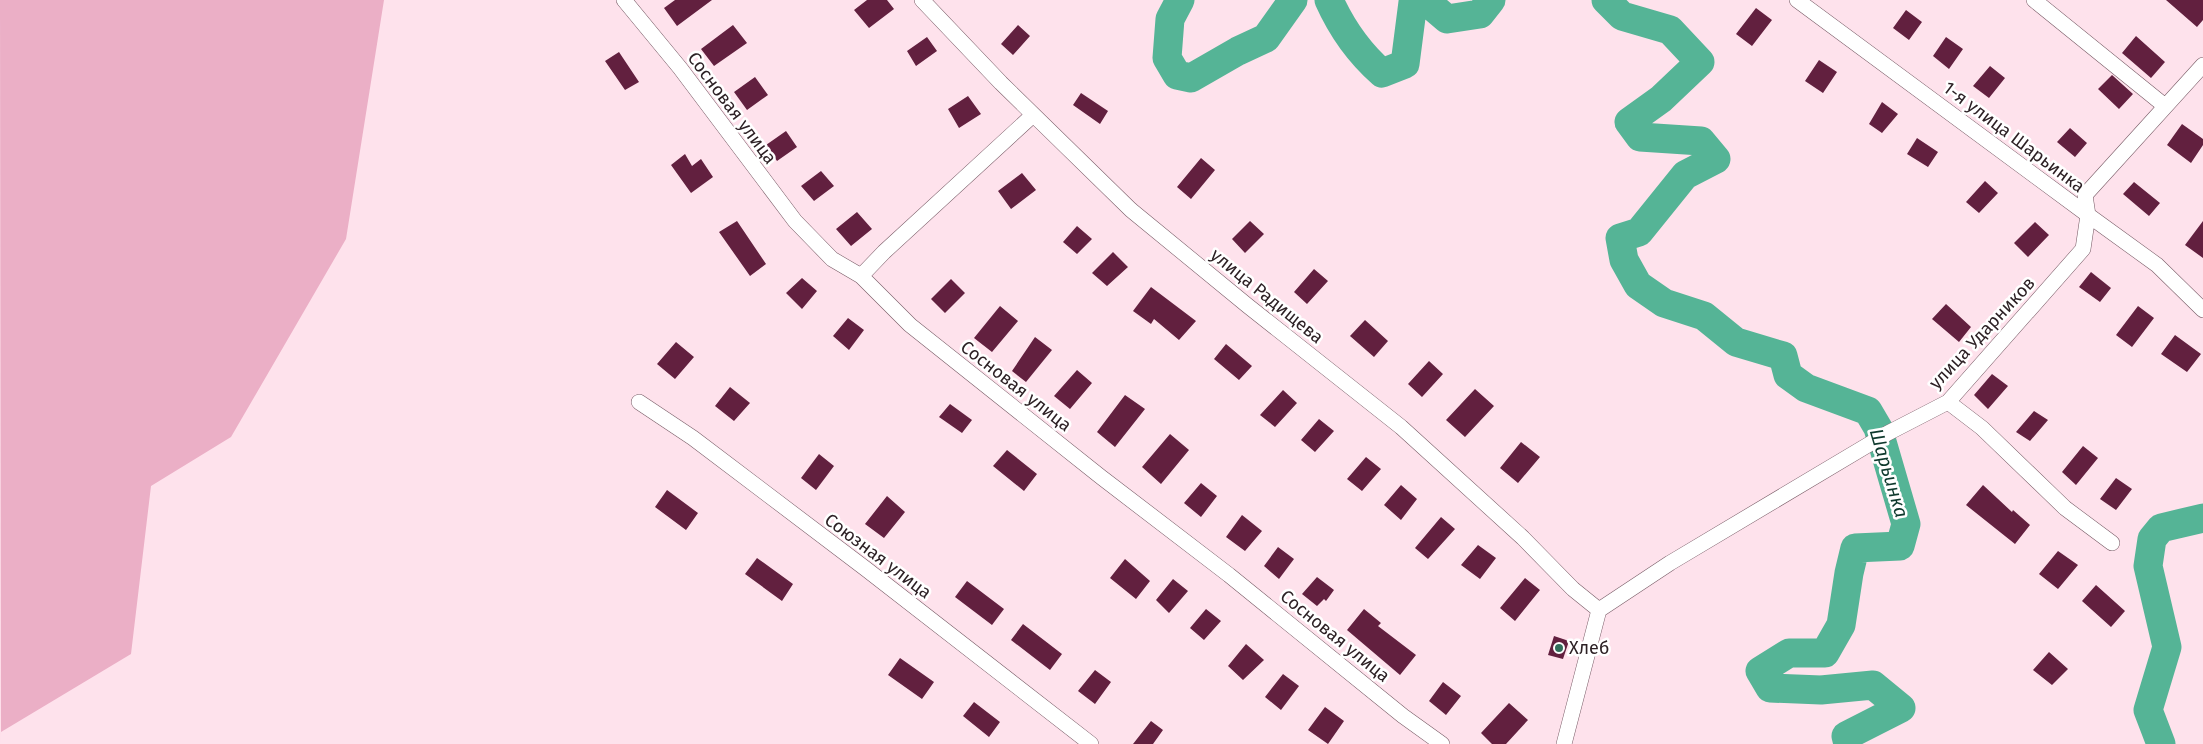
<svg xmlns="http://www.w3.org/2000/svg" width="2203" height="744" font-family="'Fira Sans',sans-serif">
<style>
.green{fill:#ebafc6}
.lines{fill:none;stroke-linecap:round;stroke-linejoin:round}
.river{stroke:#55b496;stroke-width:29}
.building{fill:#62203f}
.minor-casing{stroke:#775a65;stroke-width:16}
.minor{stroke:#fff;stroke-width:15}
.poi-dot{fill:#306e5b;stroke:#fff;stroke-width:2}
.labels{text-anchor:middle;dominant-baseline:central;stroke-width:5;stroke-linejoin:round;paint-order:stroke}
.street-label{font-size:18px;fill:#2d2125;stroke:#fff}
.poi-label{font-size:18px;fill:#2d2125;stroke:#fff;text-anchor:start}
.water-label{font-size:19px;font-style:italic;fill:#0e392d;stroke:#fff}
</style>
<rect width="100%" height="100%" fill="#fee2ec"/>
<path class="green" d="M 0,0 L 384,0 L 346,239 L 231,437 L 151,486 L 131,654 L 1,732 L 1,744 Z"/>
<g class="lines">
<path class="river" d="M 1180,0 L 1170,19 L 1167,58 L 1177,75 L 1191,78 L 1238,51 L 1266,38 L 1293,0
M 1329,0 C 1342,29 1358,52 1382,73 L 1405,64 L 1413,2 L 1427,2 L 1447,19 L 1480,14 L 1491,0
M 1606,0 L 1622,16 L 1670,30 L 1700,62 L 1661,99 L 1629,122 L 1640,137 L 1701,141 L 1716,159 L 1685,175 L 1639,232 L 1620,238 L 1624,260 L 1638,285 L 1664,303 L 1704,316 L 1736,342 L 1783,356 L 1788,375 L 1806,388 L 1868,411 L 1878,428 L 1906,524 L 1900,546 L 1855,548 L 1849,573 L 1841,625 L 1825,653 L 1789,653 L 1760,671 L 1770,688 L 1821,690 L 1873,685 L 1901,708 L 1846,736 L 1848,744
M 2161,744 L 2148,710 L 2167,647 L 2148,566 L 2152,539 L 2161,528 L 2203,518"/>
</g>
<path class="building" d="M 675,0 L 712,0 L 677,26 L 664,8 Z
M 867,0 L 887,0 L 894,9 L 869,28 L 854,10 Z
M 2166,0 L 2203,0 L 2203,20 L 2197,27 Z
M 1756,8 L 1772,20 L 1752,46 L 1736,34 Z
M 1906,10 L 1922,22 L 1909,40 L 1893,28 Z
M 733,25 L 747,43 L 714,66 L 701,49 Z
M 1018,25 L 1030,36 L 1013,55 L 1001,44 Z
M 2136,36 L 2165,62 L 2151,78 L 2122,53 Z
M 927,37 L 937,51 L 916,66 L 907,51 Z
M 1946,37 L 1963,49 L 1949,69 L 1933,56 Z
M 619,52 L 639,82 L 625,90 L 605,61 Z
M 1819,60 L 1837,72 L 1823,93 L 1805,81 Z
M 1990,66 L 2005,78 L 1989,98 L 1973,86 Z
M 2112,75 L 2133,94 L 2119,109 L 2098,89 Z
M 755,77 L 768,95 L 747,110 L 734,92 Z
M 1081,93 L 1108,111 L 1100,124 L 1073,105 Z
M 968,96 L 981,114 L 959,128 L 948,109 Z
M 1882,102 L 1898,114 L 1882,133 L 1869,124 Z
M 2182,124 L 2203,139 L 2203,145 L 2191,163 L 2167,145 Z
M 2070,128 L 2087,143 L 2075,157 L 2057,142 Z
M 786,131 L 797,147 L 777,161 L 766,145 Z
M 1917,138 L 1938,152 L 1928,167 L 1907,154 Z
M 685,154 L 692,166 L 701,159 L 713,177 L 691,193 L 671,165 Z
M 1201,158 L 1215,170 L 1191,199 L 1177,187 Z
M 821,171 L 834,186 L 814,201 L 801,186 Z
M 1022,173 L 1036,190 L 1011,209 L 998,191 Z
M 1985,181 L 1998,193 L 1979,213 L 1966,202 Z
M 2134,182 L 2160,203 L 2149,216 L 2123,194 Z
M 857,212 L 872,229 L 851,246 L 836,229 Z
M 737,221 L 766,264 L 750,276 L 719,232 Z
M 1250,221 L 1264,234 L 1245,253 L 1232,239 Z
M 2203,221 L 2203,258 L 2185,245 Z
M 2035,222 L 2049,235 L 2028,257 L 2014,243 Z
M 1077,226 L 1092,239 L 1077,254 L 1063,242 Z
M 1113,252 L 1128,267 L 1107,286 L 1092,273 Z
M 1314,269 L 1328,281 L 1307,304 L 1294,292 Z
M 2091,272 L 2111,288 L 2100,302 L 2079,287 Z
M 802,278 L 817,291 L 802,309 L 786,293 Z
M 951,279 L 965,293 L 945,313 L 931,299 Z
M 1151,287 L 1196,321 L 1179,340 L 1154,319 L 1151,324 L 1133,311 Z
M 1946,304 L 1971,327 L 1959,342 L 1932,319 Z
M 1000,306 L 1018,321 L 992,352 L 974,338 Z
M 2138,306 L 2154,318 L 2132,347 L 2116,335 Z
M 848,318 L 864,330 L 849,350 L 833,336 Z
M 1365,320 L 1388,341 L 1374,357 L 1350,336 Z
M 2175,335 L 2201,354 L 2187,372 L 2161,354 Z
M 1035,337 L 1052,350 L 1026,382 L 1012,371 Z
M 676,342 L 694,357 L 675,379 L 657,364 Z
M 1226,344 L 1252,366 L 1239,380 L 1214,359 Z
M 1429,361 L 1443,374 L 1422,397 L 1408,384 Z
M 1077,370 L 1092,383 L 1070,409 L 1054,396 Z
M 1992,374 L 2008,386 L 1988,409 L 1974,395 Z
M 730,387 L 750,403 L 734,421 L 715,406 Z
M 1475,389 L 1494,406 L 1465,437 L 1446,420 Z
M 1283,390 L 1297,403 L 1275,427 L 1260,415 Z
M 1125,395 L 1145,409 L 1115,447 L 1097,432 Z
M 950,404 L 972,420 L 962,433 L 939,417 Z
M 2034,411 L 2048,420 L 2030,441 L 2016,432 Z
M 1319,419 L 1334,431 L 1315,452 L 1301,440 Z
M 1170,434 L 1189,450 L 1161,484 L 1142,467 Z
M 1521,442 L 1540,457 L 1518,483 L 1500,468 Z
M 2083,446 L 2098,458 L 2076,485 L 2062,472 Z
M 1007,450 L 1037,474 L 1024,491 L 993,466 Z
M 819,454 L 834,466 L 816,490 L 801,478 Z
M 1366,457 L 1381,469 L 1362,491 L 1347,479 Z
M 2116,478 L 2132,489 L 2116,510 L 2100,499 Z
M 1201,483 L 1217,496 L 1201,517 L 1184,503 Z
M 1401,485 L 1417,499 L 1401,520 L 1384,505 Z
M 1983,485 L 2012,512 L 2013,510 L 2030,525 L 2015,544 L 1966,505 Z
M 667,490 L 698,513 L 686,530 L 655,507 Z
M 887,496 L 905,512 L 884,538 L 865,524 Z
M 1242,515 L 1262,531 L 1245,551 L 1226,537 Z
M 1441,517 L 1455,529 L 1428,559 L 1415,548 Z
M 1478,545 L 1496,558 L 1480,579 L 1461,565 Z
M 1278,547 L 1294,559 L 1279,579 L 1264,566 Z
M 2058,551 L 2078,565 L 2058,589 L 2039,574 Z
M 757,558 L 793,584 L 782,601 L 745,574 Z
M 1125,559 L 1150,581 L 1136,599 L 1110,578 Z
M 1317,577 L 1334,590 L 1326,601 L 1324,599 L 1317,606 L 1302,594 Z
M 1525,578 L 1540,590 L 1515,621 L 1500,608 Z
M 1173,579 L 1188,591 L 1169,613 L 1156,600 Z
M 967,581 L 1004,609 L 992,625 L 955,597 Z
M 2096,585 L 2125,611 L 2111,627 L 2082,601 Z
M 1206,609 L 1221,621 L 1204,640 L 1190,628 Z
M 1364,609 L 1381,623 L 1378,626 L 1416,655 L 1400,675 L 1347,630 Z
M 1023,624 L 1062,654 L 1050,670 L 1011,640 Z
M 1554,636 L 1569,641 L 1563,659 L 1548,655 Z
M 1246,644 L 1264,660 L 1243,680 L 1228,666 Z
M 2049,652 L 2068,669 L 2052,685 L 2033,670 Z
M 900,658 L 934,682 L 922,699 L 888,675 Z
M 1095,670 L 1111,682 L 1095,704 L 1078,691 Z
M 1283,674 L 1299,686 L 1281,710 L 1265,697 Z
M 1443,682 L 1461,696 L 1446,715 L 1429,701 Z
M 974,702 L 1000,722 L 989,737 L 963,716 Z
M 1509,703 L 1528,720 L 1506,744 L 1492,744 L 1481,733 Z
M 1325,707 L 1344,721 L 1328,744 L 1308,730 Z
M 1151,721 L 1163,730 L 1153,744 L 1133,744 Z"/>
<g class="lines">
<defs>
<path id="minor" d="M 624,0 L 680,68 L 795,221 L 832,259 L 861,276 L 910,325 L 1101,477 L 1229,575 L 1403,716 L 1442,744
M 922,0 L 1001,83 L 1131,210 L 1248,306 L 1401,427 L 1523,538 L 1573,589 L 1599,610
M 1797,0 L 2088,215 L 2157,265 L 2203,310
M 2034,0 L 2165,106
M 861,276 L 884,252 L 1033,115
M 639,402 L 693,438 L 866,569 L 1091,744
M 1948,402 L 1982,428 L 2065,508 L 2112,543
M 1599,610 L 1670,563 L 1888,433 L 1948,402 L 2083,249 L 2088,215 L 2085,195 L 2203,65
M 1564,744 L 1599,610"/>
</defs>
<use href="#minor" class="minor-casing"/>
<use href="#minor" class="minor"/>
</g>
<circle class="poi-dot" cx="1559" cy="648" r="5"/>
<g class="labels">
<g class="street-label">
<text transform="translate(732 108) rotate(53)">Сосновая улица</text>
<text transform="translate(2014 137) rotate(37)">1-я улица Шарьинка</text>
<text transform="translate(1267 296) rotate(39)">улица Радищева</text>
<text transform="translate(1982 333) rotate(-47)">улица Ударников</text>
<text transform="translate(1016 386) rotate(38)">Сосновая улица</text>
<text transform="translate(878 556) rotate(37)">Союзная улица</text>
<text transform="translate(1335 636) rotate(39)">Сосновая улица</text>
</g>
<g class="poi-label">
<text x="1569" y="648">Хлеб</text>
</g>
<g class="water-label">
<text transform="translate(1889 473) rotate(73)">Шарьинка</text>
</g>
</g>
</svg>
